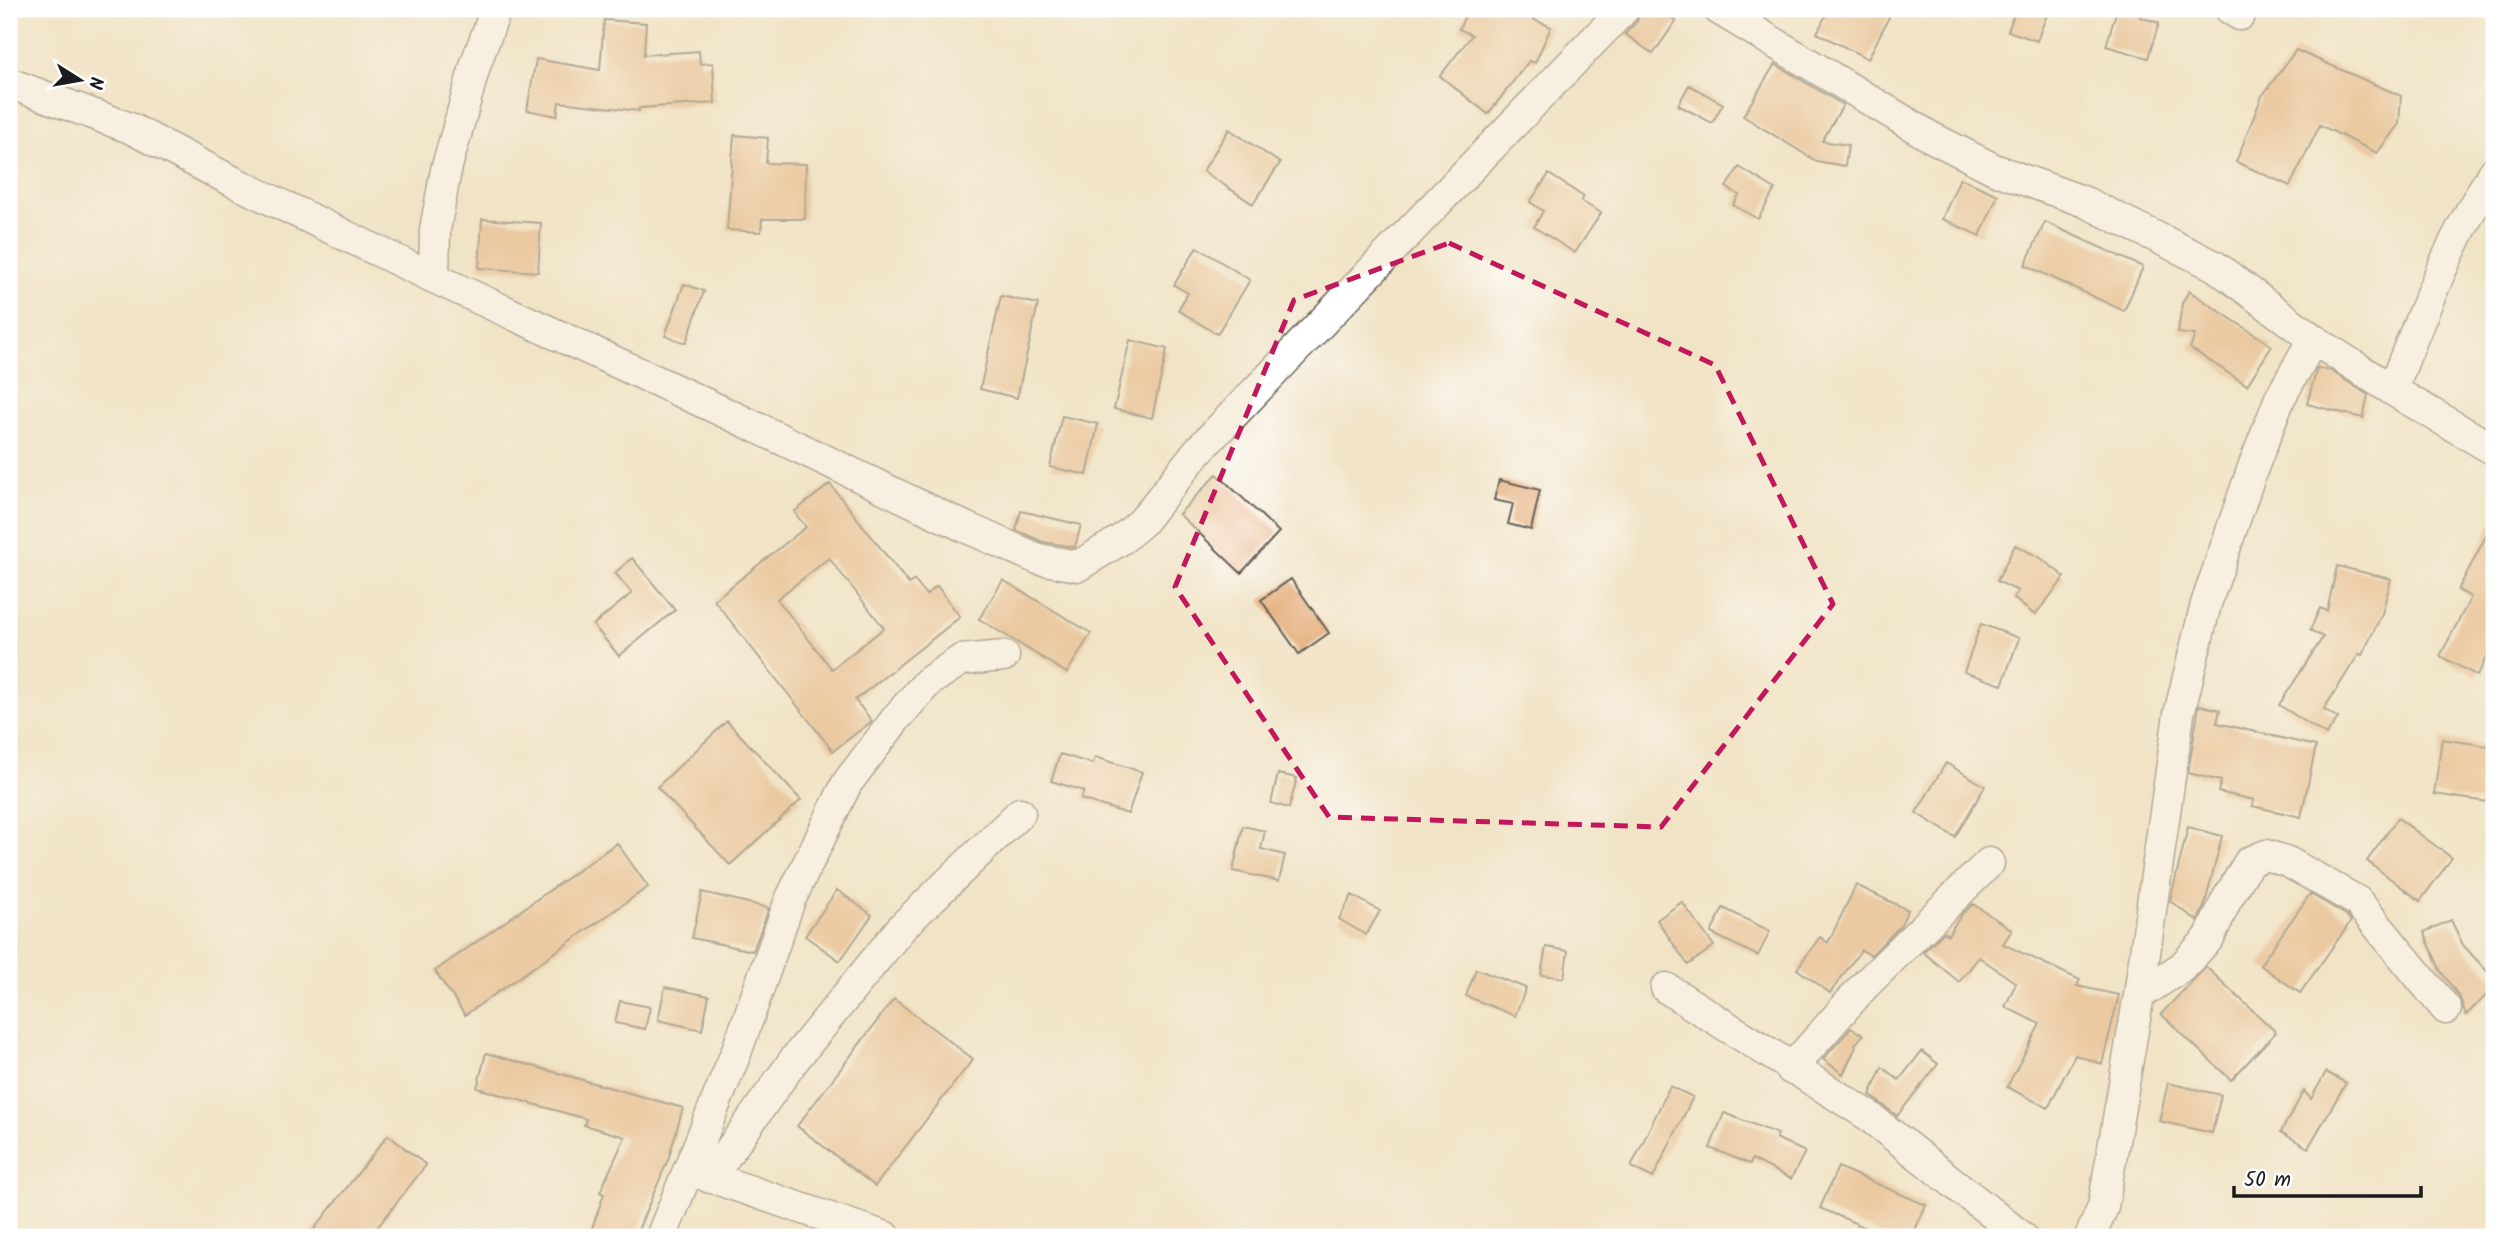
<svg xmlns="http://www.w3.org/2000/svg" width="2503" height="1246" font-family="Kalam,sans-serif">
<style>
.building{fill:#e5ac77;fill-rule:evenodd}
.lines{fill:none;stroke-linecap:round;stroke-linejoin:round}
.minor-casing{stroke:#676258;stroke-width:33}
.minor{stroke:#fff;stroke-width:30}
.marked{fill:none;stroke:#c2185b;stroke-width:5;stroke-dasharray:14 9;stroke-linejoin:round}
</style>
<rect width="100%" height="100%" fill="#fff"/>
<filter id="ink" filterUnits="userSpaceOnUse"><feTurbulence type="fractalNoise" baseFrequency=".0143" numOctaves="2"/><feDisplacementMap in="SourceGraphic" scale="14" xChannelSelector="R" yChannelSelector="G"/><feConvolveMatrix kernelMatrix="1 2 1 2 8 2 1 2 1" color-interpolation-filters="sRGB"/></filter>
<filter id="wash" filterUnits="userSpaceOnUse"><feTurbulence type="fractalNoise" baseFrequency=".00686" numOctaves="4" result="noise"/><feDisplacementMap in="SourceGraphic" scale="28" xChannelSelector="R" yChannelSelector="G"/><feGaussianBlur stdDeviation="1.57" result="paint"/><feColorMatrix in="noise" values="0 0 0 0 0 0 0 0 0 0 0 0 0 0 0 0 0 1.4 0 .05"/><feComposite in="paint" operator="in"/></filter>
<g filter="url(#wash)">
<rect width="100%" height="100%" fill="#f1e3c6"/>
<g id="blocks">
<path class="building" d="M 1468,9 L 1510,9 L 1551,27 L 1535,63 L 1529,61 L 1488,114 L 1440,76 L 1472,35 L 1459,29 Z
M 1641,9 L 1658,9 L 1676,21 L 1653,54 L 1625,34 L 1637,21 Z
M 1829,9 L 1893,9 L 1868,59 L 1817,33 Z
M 2016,9 L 2049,9 L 2037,41 L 2008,31 Z
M 2117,9 L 2144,9 L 2140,17 L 2159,23 L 2148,58 L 2106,46 Z
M 604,20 L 646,23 L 644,55 L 699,51 L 700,64 L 713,63 L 715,103 L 639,108 L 639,111 L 559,102 L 557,116 L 527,110 L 536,59 L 600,70 Z
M 2296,50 L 2401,96 L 2399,124 L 2377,153 L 2320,125 L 2290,186 L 2236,162 L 2262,96 Z
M 1775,64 L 1843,105 L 1822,141 L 1848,145 L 1845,166 L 1816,161 L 1743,116 Z
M 1689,85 L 1723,104 L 1712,123 L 1678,105 Z
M 1229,129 L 1280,163 L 1253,204 L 1203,171 Z
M 734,135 L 768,138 L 766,163 L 806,164 L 805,219 L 762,219 L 761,232 L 727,230 Z
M 1739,167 L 1775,189 L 1758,219 L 1733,205 L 1739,195 L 1726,187 Z
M 1549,174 L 1584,197 L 1581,201 L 1601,213 L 1575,253 L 1534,227 L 1543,211 L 1530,202 Z
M 1960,178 L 1998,195 L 1980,236 L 1942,219 Z
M 482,219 L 541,223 L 538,272 L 479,268 Z
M 2045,222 L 2143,267 L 2124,311 L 2025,265 Z
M 1197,247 L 1250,280 L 1217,334 L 1178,310 L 1188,293 L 1174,285 Z
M 684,284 L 704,291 L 686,343 L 665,336 Z
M 2189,291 L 2272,346 L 2247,385 L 2190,348 L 2195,335 L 2178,333 L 2182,303 Z
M 1001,296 L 1038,304 L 1017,398 L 980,389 Z
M 1130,340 L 1167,349 L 1152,418 L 1114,409 Z
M 2317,368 L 2331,371 L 2368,395 L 2363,418 L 2307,404 Z
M 1062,416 L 1098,424 L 1087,475 L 1050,467 Z
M 1217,474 L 1279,532 L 1241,573 L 1179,514 Z
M 1499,480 L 1540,490 L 1531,530 L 1508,524 L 1513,504 L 1494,500 Z
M 830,484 L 909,584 L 914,580 L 926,595 L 937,586 L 960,617 L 855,700 L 872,721 L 833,751 L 714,600 L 806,527 L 794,512 ZM 829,558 L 884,628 L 832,669 L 777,599 Z
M 1021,511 L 1081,525 L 1075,547 L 1043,542 L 1016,530 Z
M 2494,520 L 2494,643 L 2477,676 L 2440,656 L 2471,597 L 2458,590 Z
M 2015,545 L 2039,557 L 2065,577 L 2035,615 L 2013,598 L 2018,591 L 1997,581 Z
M 632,558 L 675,610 L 619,656 L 593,625 L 632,593 L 615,573 Z
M 2337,566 L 2391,579 L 2382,614 L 2362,655 L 2359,654 L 2324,709 L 2338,718 L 2326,735 L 2279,705 L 2323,637 L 2310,630 L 2320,608 L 2327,611 Z
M 1291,579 L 1329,633 L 1299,654 L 1261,600 Z
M 1003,580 L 1091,633 L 1067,673 L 979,619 Z
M 1981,624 L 2019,638 L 2002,685 L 1964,672 Z
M 2199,705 L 2220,710 L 2217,723 L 2316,746 L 2301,817 L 2252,806 L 2254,800 L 2218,792 L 2221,781 L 2188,773 Z
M 727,721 L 801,800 L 730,865 L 657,787 Z
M 2442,739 L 2494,747 L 2488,802 L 2434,794 Z
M 1060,754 L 1093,764 L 1095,757 L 1142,772 L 1128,814 L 1081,799 L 1084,791 L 1051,781 Z
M 1946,763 L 1985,786 L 1955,837 L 1916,813 Z
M 1278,774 L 1297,778 L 1289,808 L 1271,803 Z
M 2398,818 L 2452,858 L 2420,901 L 2367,861 Z
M 1243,826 L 1265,831 L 1261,849 L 1285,855 L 1279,881 L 1233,871 Z
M 2188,827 L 2222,836 L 2205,904 L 2198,921 L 2170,901 Z
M 617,843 L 648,887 L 465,1015 L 435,971 Z
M 1856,885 L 1908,910 L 1900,926 L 1871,955 L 1861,950 L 1830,993 L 1797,969 L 1820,937 L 1828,943 Z
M 837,890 L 872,915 L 840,961 L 805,936 Z
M 702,892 L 769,908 L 753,951 L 692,938 Z
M 2310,894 L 2346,915 L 2351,921 L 2300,993 L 2260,965 Z
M 1352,895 L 1380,911 L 1366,935 L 1339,919 Z
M 1682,902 L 1714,946 L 1688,965 L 1657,920 Z
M 1973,904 L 2012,930 L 2003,944 L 2080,980 L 2077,986 L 2119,995 L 2102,1064 L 2075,1055 L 2048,1108 L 2007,1087 L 2040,1024 L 2005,1007 L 2016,983 L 1979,957 L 1959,982 L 1923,952 L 1944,932 L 1948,935 L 1962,914 Z
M 1723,908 L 1770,931 L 1758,956 L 1711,933 Z
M 2451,920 L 2463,945 L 2494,979 L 2494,988 L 2466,1015 L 2460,998 L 2440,970 L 2424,932 Z
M 1546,947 L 1568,951 L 1564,978 L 1541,975 Z
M 2206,967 L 2276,1032 L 2231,1080 L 2161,1014 Z
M 1476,969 L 1526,988 L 1515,1016 L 1466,996 Z
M 665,987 L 709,996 L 702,1030 L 658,1020 Z
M 894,999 L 973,1059 L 875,1186 L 797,1126 Z
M 620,1001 L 650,1007 L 645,1029 L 615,1023 Z
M 1851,1028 L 1863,1035 L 1855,1045 L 1856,1047 L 1843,1074 L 1823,1059 Z
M 1922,1051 L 1938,1064 L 1897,1116 L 1870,1095 L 1882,1067 L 1899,1080 Z
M 486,1053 L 683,1108 L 668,1160 L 635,1237 L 589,1237 L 604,1194 L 600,1192 L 625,1137 L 584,1125 L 586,1119 L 477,1088 Z
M 2326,1072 L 2346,1083 L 2308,1148 L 2281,1132 L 2304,1091 L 2311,1099 Z
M 2168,1083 L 2221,1095 L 2212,1133 L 2159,1121 Z
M 1670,1086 L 1693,1097 L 1653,1178 L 1631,1167 Z
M 1724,1113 L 1778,1134 L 1776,1138 L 1805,1152 L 1791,1179 L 1752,1159 L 1750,1164 L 1710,1148 Z
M 388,1135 L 426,1165 L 370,1237 L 308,1237 Z
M 1838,1167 L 1926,1205 L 1912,1237 L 1887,1237 L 1820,1208 Z"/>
</g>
</g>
<g filter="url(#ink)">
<use href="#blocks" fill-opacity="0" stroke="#676258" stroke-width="2"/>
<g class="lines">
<defs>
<path id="minor" d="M 1718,9 L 1931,137 L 1994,169 L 2085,202 L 2215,266 L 2313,339 L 2392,390 L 2494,450
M 2230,9 L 2240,15
M 9,83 L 130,128 L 232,181 L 434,278 L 741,420 L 965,527 L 1038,559 L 1078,566 L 1122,539 L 1142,522 L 1197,452 L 1624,9
M 434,278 L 435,230 L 446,170 L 476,63 L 496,9
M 2392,390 C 2422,315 2450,239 2494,172
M 1666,988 L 1866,1114 L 2022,1237
M 2139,995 L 2182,967 L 2209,938 L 2226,901 L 2249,862 L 2266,855 L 2288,862 L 2357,901 L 2446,1009
M 1791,1069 L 1864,986 L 1989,863
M 692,1171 L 886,1237
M 710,1178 L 794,1060 L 903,926 L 1020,813
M 661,1237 L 736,1053 L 790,900 L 847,783 L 898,716 L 928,682 L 961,660 L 1004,656
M 2090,1237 L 2103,1207 L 2139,995 L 2179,714 L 2206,604 L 2252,470 L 2280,398 L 2313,339"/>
</defs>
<use href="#minor" class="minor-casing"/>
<use href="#minor" class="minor"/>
</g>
</g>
<path d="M0 0H2503V1246H0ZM 1449,243 L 1715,365 L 1833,604 L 1661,827 L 1329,817 L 1175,587 L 1294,300 Z" fill="#f1e3c6" fill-opacity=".55" fill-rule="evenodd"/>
<path class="marked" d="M 1449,243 L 1715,365 L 1833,604 L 1661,827 L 1329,817 L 1175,587 L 1294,300 Z"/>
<rect width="2503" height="1246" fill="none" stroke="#fff" stroke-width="35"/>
<g transform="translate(80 80) rotate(101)" stroke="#ffffff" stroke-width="5" paint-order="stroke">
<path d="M0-5L12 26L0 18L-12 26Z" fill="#1c1c1c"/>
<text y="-10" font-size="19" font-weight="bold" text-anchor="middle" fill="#1c1c1c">N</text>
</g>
<path d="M2234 1186v10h187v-10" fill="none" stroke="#1c1c1c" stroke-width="3.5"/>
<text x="2244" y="1186" font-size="21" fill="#1c1c1c" stroke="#ffffff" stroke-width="5" paint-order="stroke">50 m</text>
</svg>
